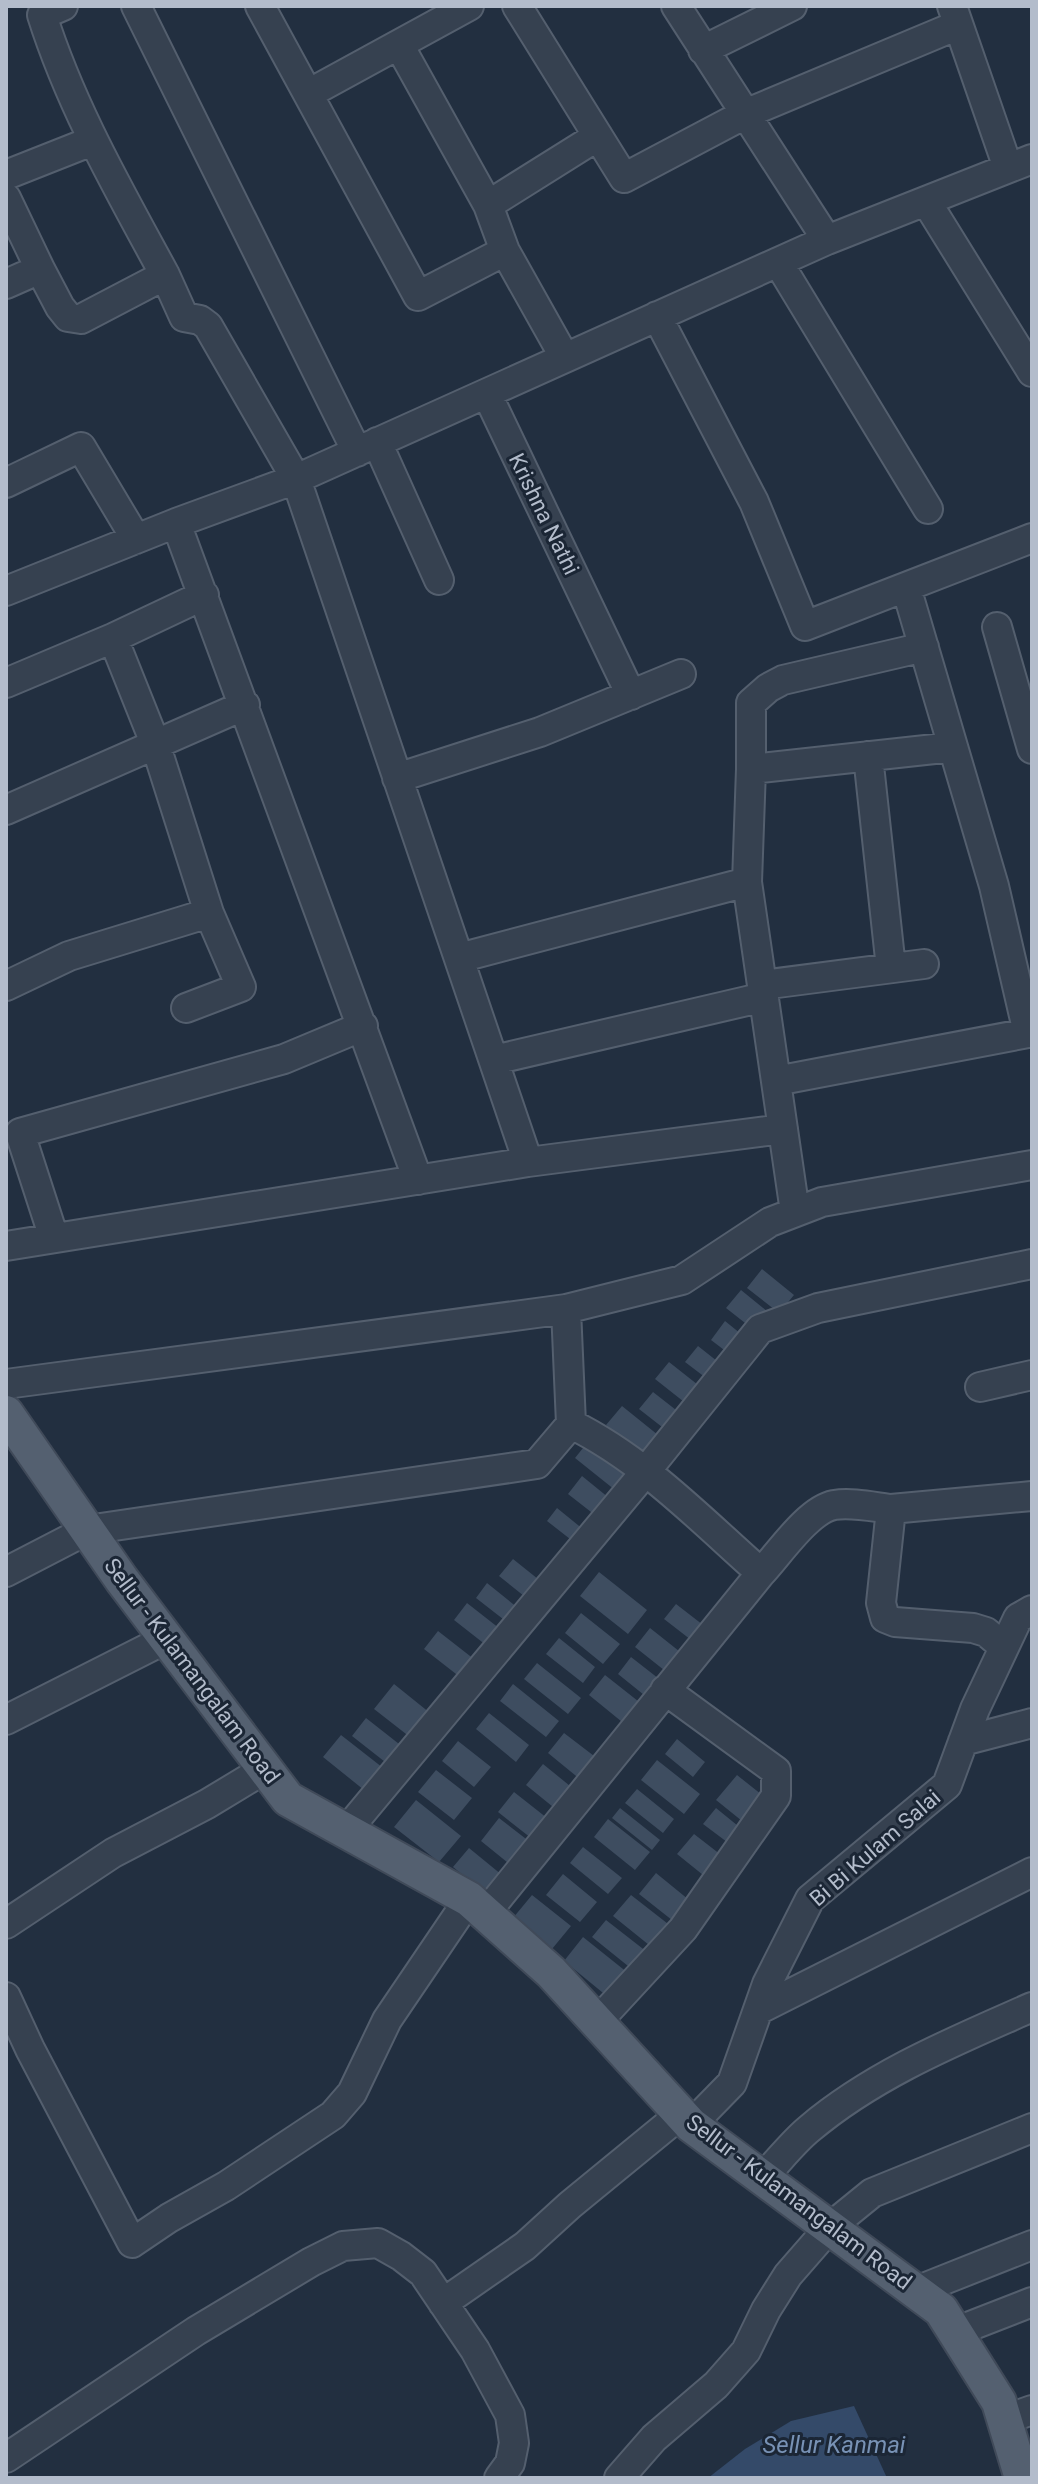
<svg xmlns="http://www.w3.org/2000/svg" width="1038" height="2484" font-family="Roboto,sans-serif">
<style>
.water{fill:#344a69}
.building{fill:#3e4d60}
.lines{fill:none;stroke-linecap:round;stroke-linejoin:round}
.minor-casing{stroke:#545f6e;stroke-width:32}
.major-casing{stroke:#404a59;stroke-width:38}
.minor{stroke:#364150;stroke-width:28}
.major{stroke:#546070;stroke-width:34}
.labels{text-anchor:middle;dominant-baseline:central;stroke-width:6;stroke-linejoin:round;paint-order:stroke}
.street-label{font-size:22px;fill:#b3bccb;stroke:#1b2635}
.water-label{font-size:24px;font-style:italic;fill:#7892b5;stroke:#1b2635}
</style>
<rect width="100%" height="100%" fill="#222f40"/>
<path class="water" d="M 854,2406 L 887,2478 L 708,2478 L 745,2449 L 791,2421 Z"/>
<path class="building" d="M 762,1269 L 794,1295 L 779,1313 L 747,1288 Z
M 741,1290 L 768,1312 L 754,1330 L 726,1308 Z
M 725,1321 L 746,1338 L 732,1356 L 711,1340 Z
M 698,1346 L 722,1365 L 710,1381 L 685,1362 Z
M 669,1362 L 707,1392 L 693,1409 L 655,1379 Z
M 653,1392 L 685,1417 L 671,1434 L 639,1409 Z
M 622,1406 L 663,1439 L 647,1458 L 606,1425 Z
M 591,1438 L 636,1474 L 620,1494 L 575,1458 Z
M 582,1476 L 614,1502 L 600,1519 L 568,1494 Z
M 557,1508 L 589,1534 L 579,1546 L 547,1521 Z
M 513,1559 L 543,1583 L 529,1600 L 499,1576 Z
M 599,1572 L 647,1610 L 628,1634 L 580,1596 Z
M 487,1583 L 523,1612 L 512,1626 L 476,1598 Z
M 467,1603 L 504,1632 L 491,1649 L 454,1620 Z
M 676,1604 L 707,1628 L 695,1643 L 664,1619 Z
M 581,1613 L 620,1644 L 603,1664 L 565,1633 Z
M 650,1628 L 684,1655 L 669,1674 L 635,1647 Z
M 438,1631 L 479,1663 L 465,1681 L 424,1649 Z
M 559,1638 L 595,1667 L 583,1683 L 546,1654 Z
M 631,1657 L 663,1682 L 649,1699 L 618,1674 Z
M 537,1663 L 581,1698 L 568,1714 L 524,1679 Z
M 605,1675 L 643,1705 L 627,1726 L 589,1695 Z
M 394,1684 L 435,1717 L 415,1741 L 374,1709 Z
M 513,1684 L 559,1721 L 546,1737 L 500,1701 Z
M 489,1713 L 529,1745 L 516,1762 L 476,1729 Z
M 366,1718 L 408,1751 L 394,1769 L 352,1736 Z
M 564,1733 L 598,1759 L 581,1780 L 548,1753 Z
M 341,1735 L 387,1771 L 369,1794 L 323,1757 Z
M 677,1739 L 705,1762 L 693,1777 L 665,1754 Z
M 458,1741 L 491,1767 L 474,1787 L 442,1761 Z
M 657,1760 L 700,1794 L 684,1814 L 641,1780 Z
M 543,1764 L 575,1790 L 558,1811 L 526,1785 Z
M 436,1770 L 472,1798 L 454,1820 L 418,1792 Z
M 737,1775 L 767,1799 L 747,1825 L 716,1800 Z
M 637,1789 L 674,1819 L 663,1833 L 625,1803 Z
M 514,1792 L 547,1818 L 531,1838 L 498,1812 Z
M 416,1800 L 461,1836 L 439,1862 L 394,1827 Z
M 620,1808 L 660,1840 L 652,1850 L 612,1818 Z
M 716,1808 L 743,1830 L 731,1845 L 703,1824 Z
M 499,1818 L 530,1842 L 512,1866 L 481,1841 Z
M 608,1819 L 650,1852 L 635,1870 L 594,1837 Z
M 694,1834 L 725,1858 L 708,1879 L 677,1854 Z
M 583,1847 L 622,1878 L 608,1894 L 570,1863 Z
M 469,1848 L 502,1875 L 486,1894 L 453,1867 Z
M 656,1873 L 694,1904 L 677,1924 L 639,1894 Z
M 563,1874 L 597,1902 L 580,1922 L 546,1895 Z
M 532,1895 L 571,1926 L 552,1949 L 513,1918 Z
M 631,1895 L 672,1927 L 654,1949 L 613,1916 Z
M 606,1920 L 647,1952 L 633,1970 L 592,1937 Z
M 583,1937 L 628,1973 L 608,1997 L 564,1961 Z"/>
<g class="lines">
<defs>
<path id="minor" d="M 63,6 L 42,15 C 71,107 119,190 165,275
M 136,6 L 357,452
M 260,6 L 418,296 L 505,251 L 565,358
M 517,6 L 624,178 L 745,114 L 958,25
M 676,6 L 827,240
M 952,6 L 1008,168
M 399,45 L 488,205 L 505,251
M 703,50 L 792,6
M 308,94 L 469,6
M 6,175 L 92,141
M 6,198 L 40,269
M 926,201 L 1032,372
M 488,205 L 598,136
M 778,262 L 928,509
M 6,284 L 40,269 L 60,307 L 68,317 L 81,319 L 165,275 L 184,317 L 200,320 L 208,326 L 296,479 L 176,523 L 6,591
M 657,316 L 754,502 L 805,626 L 1032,538
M 487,394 L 631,695
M 377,442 L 439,580
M 6,483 L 81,447 L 136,539
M 176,523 L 418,1180
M 997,627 L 1032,749
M 924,647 L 783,680 L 768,688 L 751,703 L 751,769 L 953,747
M 6,683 L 113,638 L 204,595
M 868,756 L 891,968
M 397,778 L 540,732 L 681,674
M 6,810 L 245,705
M 747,882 L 751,769
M 459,958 L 747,882 L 795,1212
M 762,985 L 924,964
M 6,986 L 69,956 L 209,913 L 155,743 L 113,638
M 186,1008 L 241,987 L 209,913
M 494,1060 L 764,997
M 776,1081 L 1028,1033 L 994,886 L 906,587
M 528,1162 L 783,1129
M 54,1238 L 20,1133 L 284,1059 L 363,1026
M 6,1246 L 528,1162 L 296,479 L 827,240 L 1032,159
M 6,1384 L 566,1309 L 682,1280 L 770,1222 L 822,1202 L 1032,1165
M 980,1387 L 1032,1375
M 571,1424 C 644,1460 701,1520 761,1573
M 891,1509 L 1032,1496
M 6,1572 L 87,1530 L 537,1464 L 571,1424 L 566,1309
M 6,1720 L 166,1639
M 963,1741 L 1032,1723
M 347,1830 L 646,1471 L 760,1329 L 818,1308 L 1032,1264
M 485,1914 L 761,1573 C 779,1554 808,1510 834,1505 C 852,1502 874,1507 891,1509 L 881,1603 L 885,1618 L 895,1622 L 973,1628 L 986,1632 L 1004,1647
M 6,1924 L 113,1853 L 207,1804 L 265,1769
M 6,1997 L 30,2049 L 132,2243 L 169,2218 L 226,2186 L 333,2115 L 352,2093 L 387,2020 L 469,1899
M 758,2010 L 1032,1872
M 597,2022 L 683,1929 L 776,1796 L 776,1771 L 665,1690
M 691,2125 L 732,2083 L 767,1984 L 810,1899 L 947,1785 L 975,1709 L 1018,1618 L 1032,1610
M 762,2178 C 778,2162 792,2143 809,2129 C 874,2074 955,2041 1032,2007
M 916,2291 L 1032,2245
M 443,2303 L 525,2246 L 570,2205 L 681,2114
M 955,2332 L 1032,2302
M 1004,2420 L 1032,2410
M 6,2458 L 196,2331 L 311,2262 L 343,2246 L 378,2243 L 401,2256 L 423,2273 L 475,2350 L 510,2415 L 514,2443 L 510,2463 L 499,2478
M 619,2478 L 654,2438 L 716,2385 L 746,2351 L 766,2310 L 788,2275 L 829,2228 L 872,2193 L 1032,2128"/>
<path id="major" d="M 6,1413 L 122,1580 L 288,1799 L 469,1899 L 551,1972 L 691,2125 L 941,2310 L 999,2402 L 1022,2478"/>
</defs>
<use href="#minor" class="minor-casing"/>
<use href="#major" class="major-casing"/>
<use href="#minor" class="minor"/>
<use href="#major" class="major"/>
</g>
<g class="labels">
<g class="street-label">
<text transform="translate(544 514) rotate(64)">Krishna Nathi</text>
<text transform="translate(192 1671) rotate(53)">Sellur - Kulamangalam Road</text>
<text transform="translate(875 1848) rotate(-41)">Bi Bi Kulam Salai</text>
<text transform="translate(799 2202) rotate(37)">Sellur - Kulamangalam Road</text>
</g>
<g class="water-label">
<text x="834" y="2445">Sellur Kanmai</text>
</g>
</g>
<rect width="1038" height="2484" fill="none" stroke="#b3bccb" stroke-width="16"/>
</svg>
